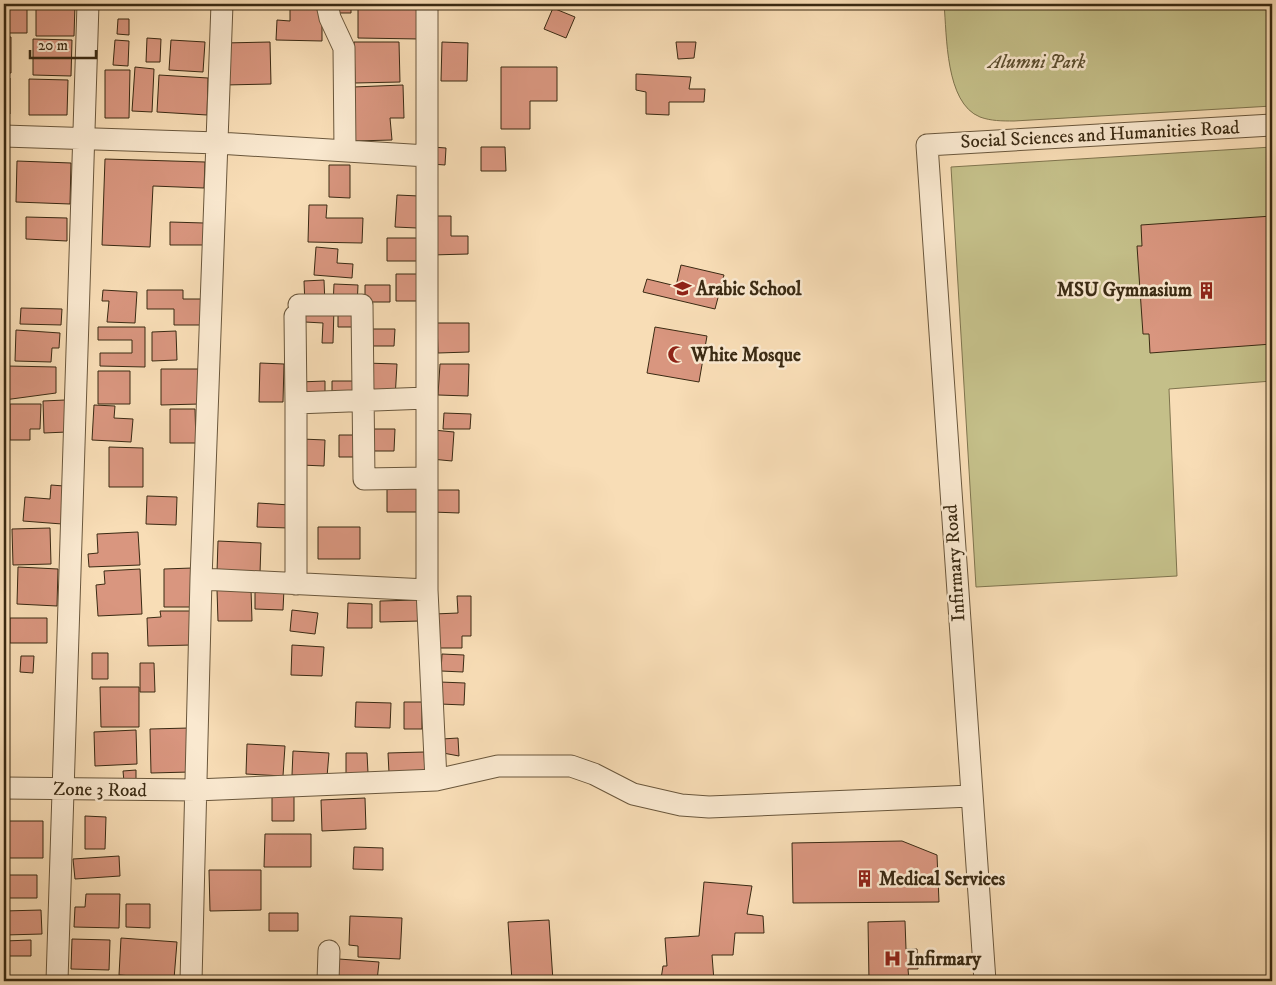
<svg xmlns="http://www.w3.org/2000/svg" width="1276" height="985" font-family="'IM FELL DW Pica',serif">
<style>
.green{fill:#c4bf89;stroke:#7f744e}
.building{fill:#d9967f;stroke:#3a2a13}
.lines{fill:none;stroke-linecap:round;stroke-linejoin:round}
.street-casing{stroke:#6a573c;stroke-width:23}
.street{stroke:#fae9d0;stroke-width:21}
.labels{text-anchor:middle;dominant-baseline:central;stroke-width:5;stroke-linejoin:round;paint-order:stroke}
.park-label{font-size:19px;font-style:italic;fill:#5c4f30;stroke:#fae9d0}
.street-label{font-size:19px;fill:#3a2a13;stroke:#fae9d0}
.poi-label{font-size:19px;font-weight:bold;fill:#3a2a13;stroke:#fae9d0;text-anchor:start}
</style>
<rect width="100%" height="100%" fill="#f8ddb6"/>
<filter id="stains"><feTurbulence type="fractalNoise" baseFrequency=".004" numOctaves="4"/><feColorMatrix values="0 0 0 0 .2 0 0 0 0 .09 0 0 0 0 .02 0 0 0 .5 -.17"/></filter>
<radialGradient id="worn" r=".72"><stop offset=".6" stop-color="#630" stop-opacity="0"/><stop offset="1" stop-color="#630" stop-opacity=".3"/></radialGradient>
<path class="green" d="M 944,4 L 1272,4 L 1272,106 L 1014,121 C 1002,121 991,121 980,117 C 945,103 947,35 944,4 Z
M 1272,147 L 1272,381 L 1169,389 L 1177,576 L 976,587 L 951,167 Z"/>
<path class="building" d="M 4,4 L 27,4 L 27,33 L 4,33 Z
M 36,4 L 75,4 L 74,36 L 36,36 Z
M 234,4 L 261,4 L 261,7 L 234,7 Z
M 290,4 L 322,4 L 322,41 L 276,40 L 277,20 L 290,21 Z
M 332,4 L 351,4 L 351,13 L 332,13 Z
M 358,7 L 420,7 L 420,39 L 358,38 Z
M 553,8 L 575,17 L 566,38 L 544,29 Z
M 118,19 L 129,19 L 129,35 L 117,34 Z
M 4,37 L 11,37 L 11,73 L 4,73 Z
M 147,38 L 161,39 L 160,62 L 146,62 Z
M 33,39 L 72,40 L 71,76 L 33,75 Z
M 115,40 L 129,41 L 128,66 L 113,65 Z
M 171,40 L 205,42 L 203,72 L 169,70 Z
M 270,42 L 271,84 L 225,85 L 224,43 Z
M 354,42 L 399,42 L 400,82 L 355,83 Z
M 442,42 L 468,43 L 467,81 L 441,81 Z
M 676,42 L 696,42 L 694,58 L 678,59 Z
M 135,67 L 154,69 L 152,112 L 132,111 Z
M 501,67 L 557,67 L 557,101 L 530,101 L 530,129 L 501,129 Z
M 105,70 L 130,70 L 129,118 L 105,118 Z
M 636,74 L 691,77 L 689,89 L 705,89 L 704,102 L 669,102 L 669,115 L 646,114 L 646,92 L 636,90 Z
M 159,75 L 208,78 L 207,115 L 157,112 Z
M 4,78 L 10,78 L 10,114 L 4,114 Z
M 29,79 L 68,80 L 67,115 L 29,115 Z
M 403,85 L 404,118 L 390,118 L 392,140 L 355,141 L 353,87 Z
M 432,147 L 446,148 L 445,165 L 431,164 Z
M 481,147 L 505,147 L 506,171 L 481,171 Z
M 105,159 L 205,162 L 204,188 L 153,186 L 150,247 L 102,245 Z
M 17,161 L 71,163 L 70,204 L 16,202 Z
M 4,164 L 7,164 L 6,204 L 4,204 Z
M 329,165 L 350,165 L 350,198 L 329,197 Z
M 397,195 L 419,196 L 417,228 L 395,227 Z
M 309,205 L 327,205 L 326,218 L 363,218 L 362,243 L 308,242 Z
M 4,210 L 6,210 L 9,243 L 4,243 Z
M 431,216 L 451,216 L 451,236 L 468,236 L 468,254 L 431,255 Z
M 1272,216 L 1272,344 L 1150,353 L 1149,334 L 1143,334 L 1137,246 L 1142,246 L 1141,225 Z
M 26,217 L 67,218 L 67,241 L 26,239 Z
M 170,222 L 204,223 L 204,245 L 170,245 Z
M 387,238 L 419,238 L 419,261 L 387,261 Z
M 316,247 L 338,249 L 337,263 L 353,264 L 352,278 L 314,275 Z
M 681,265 L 724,275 L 715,309 L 643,292 L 647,279 L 676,286 Z
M 396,274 L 419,274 L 419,301 L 396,301 Z
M 324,280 L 325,305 L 305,306 L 304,281 Z
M 334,284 L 358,285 L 357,307 L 333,306 Z
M 365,285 L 390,285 L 390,302 L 365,302 Z
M 103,290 L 137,292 L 135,323 L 107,322 L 109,301 L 102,301 Z
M 147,290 L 183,290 L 183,299 L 202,299 L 202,325 L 174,325 L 174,309 L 147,309 Z
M 4,299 L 8,299 L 8,322 L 4,322 Z
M 306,307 L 334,308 L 333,343 L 322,343 L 323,323 L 305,322 Z
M 21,308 L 62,309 L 61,325 L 20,324 Z
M 338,311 L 355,312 L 354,327 L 338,327 Z
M 437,323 L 469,323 L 469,352 L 438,353 Z
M 4,327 L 9,327 L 7,347 L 4,347 Z
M 98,327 L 145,327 L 145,367 L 100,366 L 100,353 L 132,353 L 132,340 L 98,340 Z
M 655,327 L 707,336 L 699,382 L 647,373 Z
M 364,329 L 395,329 L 394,346 L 364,346 Z
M 16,330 L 60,333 L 59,348 L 52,348 L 51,362 L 15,361 Z
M 176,331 L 177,360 L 152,361 L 152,332 Z
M 260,363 L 284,364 L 283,402 L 259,402 Z
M 365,363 L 397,364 L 395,399 L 363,398 Z
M 440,364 L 469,364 L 468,396 L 438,395 Z
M 7,366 L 56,367 L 56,393 L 4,400 Z
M 161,369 L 200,369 L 200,404 L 161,405 Z
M 98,371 L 130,371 L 130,404 L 98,404 Z
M 325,381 L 325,400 L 299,400 L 299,382 Z
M 332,381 L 361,381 L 361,400 L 332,400 Z
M 65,400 L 67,432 L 44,433 L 43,401 Z
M 10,404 L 41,404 L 40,429 L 30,429 L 30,440 L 10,440 Z
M 94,405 L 115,406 L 114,418 L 133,419 L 131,442 L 92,440 Z
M 170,409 L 195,409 L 196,443 L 170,443 Z
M 444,413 L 471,414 L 470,429 L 443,429 Z
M 370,429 L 395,429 L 394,451 L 369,451 Z
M 433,430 L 454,432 L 452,461 L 431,459 Z
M 339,435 L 360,435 L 359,457 L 339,457 Z
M 302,439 L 325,440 L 324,466 L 301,465 Z
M 4,446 L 8,446 L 7,480 L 4,480 Z
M 109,447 L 143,448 L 143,487 L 109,487 Z
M 387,483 L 420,484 L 420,512 L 387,512 Z
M 51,485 L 64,486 L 62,524 L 23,521 L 25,497 L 50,499 Z
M 433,490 L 459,490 L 459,513 L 432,512 Z
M 147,496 L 177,497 L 176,525 L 146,524 Z
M 258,503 L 290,505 L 289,528 L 257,527 Z
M 318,527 L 360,527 L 360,559 L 318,559 Z
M 50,528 L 51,564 L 13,565 L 12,529 Z
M 138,532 L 140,565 L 89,567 L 88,554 L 98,553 L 97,534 Z
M 218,541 L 261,543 L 260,573 L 217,572 Z
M 4,566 L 9,566 L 7,603 L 4,602 Z
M 18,567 L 58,569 L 57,606 L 17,604 Z
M 192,568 L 193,607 L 164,607 L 164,569 Z
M 140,569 L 142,614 L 98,616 L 96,585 L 105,584 L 104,571 Z
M 255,587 L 284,589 L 283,610 L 255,609 Z
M 251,589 L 252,621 L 218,621 L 217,590 Z
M 457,596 L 471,596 L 471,636 L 462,636 L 462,648 L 434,648 L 434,614 L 458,613 Z
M 419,600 L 420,621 L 380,622 L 380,601 Z
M 348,603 L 372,604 L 372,628 L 347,628 Z
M 292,610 L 318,613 L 315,634 L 290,631 Z
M 160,611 L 191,611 L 192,645 L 148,646 L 147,618 L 161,617 Z
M 10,618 L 47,618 L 47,643 L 10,643 Z
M 292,645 L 324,647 L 322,676 L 291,675 Z
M 92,653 L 108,653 L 108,679 L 92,679 Z
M 442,654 L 464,655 L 463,672 L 441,671 Z
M 21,656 L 34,656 L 33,673 L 20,672 Z
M 140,663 L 154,663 L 155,692 L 140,692 Z
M 440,682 L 465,683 L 464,705 L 440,704 Z
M 100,687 L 139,687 L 139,727 L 101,727 Z
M 356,702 L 391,703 L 390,728 L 355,727 Z
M 404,702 L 422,702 L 422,729 L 404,729 Z
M 189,728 L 190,772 L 151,773 L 150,729 Z
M 136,730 L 137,764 L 95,766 L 94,732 Z
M 458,738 L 459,756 L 443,753 L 442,739 Z
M 247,744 L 285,746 L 283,776 L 246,774 Z
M 293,751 L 329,753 L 327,777 L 292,775 Z
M 424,752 L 425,772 L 389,773 L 388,753 Z
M 346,753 L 367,753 L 368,773 L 346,774 Z
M 136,770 L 136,781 L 124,782 L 123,771 Z
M 272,794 L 294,794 L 294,821 L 272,821 Z
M 365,798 L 366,829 L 322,831 L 321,800 Z
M 85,816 L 106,817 L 105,849 L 85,849 Z
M 4,821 L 43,821 L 43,858 L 4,858 Z
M 265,834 L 311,834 L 311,867 L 264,867 Z
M 902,841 L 937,855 L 939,902 L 793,903 L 792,843 Z
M 354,847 L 383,848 L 383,870 L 353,869 Z
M 119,856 L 120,876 L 75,879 L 73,859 Z
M 209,870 L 261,870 L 261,910 L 210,911 Z
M 4,875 L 37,875 L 37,898 L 4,898 Z
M 704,882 L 752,886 L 747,914 L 763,916 L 764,933 L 735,933 L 733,955 L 712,955 L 714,981 L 671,981 L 670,979 L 661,979 L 663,966 L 667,966 L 665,938 L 699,936 Z
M 86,894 L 120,894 L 119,928 L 74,927 L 75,907 L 85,907 Z
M 126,904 L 150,904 L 150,928 L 126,927 Z
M 41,910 L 42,934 L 5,935 L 4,911 Z
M 269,913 L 298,913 L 298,931 L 269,931 Z
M 350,916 L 402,918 L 400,959 L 358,957 L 358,946 L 349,945 Z
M 549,920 L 553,981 L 512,981 L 508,922 Z
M 905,921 L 906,949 L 917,949 L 918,969 L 908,969 L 909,981 L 869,981 L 868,922 Z
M 121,938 L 177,942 L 174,979 L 119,975 Z
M 72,939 L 110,940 L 109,970 L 71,969 Z
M 31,940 L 31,956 L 4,956 L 4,941 Z
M 339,959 L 379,962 L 377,981 L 338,981 Z"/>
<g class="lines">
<defs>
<path id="street" d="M 327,4 L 330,18 L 344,48 L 345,150
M 4,136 L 218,143 L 427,156
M 299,305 L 362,305 L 364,479 L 427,478
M 295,316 L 296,403 L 427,398
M 296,403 L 296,584
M 201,579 L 427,590 L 427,4
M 427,590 L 436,780
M 4,788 L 196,790 L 436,780 L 498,766 L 571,766 L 594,774 L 633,794 L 681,805 L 709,807 L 971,796
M 57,981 L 88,4
M 191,981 L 201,579 L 222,4
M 328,981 L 329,951
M 985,981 L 927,145 L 1272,125"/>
</defs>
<use href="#street" class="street-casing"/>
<use href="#street" class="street"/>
</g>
<defs>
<symbol id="school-bare" viewBox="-9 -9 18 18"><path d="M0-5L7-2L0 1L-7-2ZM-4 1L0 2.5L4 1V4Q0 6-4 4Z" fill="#8f2418" stroke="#fae9d0" stroke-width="2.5" paint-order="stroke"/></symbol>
<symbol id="building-bare" viewBox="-9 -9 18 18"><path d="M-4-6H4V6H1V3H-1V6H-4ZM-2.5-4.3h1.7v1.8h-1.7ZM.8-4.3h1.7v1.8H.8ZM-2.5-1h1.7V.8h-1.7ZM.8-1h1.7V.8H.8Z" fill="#8f2418" stroke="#fae9d0" stroke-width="2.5" paint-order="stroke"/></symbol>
<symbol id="mosque-bare" viewBox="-9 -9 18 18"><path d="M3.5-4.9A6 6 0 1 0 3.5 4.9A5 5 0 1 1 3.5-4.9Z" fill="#8f2418" stroke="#fae9d0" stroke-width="2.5" paint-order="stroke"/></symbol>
<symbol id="hospital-bare" viewBox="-9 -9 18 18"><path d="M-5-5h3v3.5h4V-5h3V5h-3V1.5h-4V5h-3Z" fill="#8f2418" stroke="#fae9d0" stroke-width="2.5" paint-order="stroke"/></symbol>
</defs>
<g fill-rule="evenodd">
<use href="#school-bare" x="670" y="276" width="25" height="25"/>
<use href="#building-bare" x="1194" y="278" width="25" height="25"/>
<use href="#mosque-bare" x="664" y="342" width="25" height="25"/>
<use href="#building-bare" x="852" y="866" width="25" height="25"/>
<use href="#hospital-bare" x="880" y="946" width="25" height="25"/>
</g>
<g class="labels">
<g class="park-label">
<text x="1037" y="62">Alumni Park</text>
</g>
<g class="street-label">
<text transform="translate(1100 135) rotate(-3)">Social Sciences and Humanities Road</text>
<text transform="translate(955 563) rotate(-94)">Infirmary Road</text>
<text transform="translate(100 790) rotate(1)">Zone 3 Road</text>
</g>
<g class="poi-label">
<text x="696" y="289">Arabic School</text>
<text x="1192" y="290" text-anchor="end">MSU Gymnasium</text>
<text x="691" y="355">White Mosque</text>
<text x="879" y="879">Medical Services</text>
<text x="907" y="959">Infirmary</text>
</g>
</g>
<rect width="1276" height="985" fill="none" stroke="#f8ddb6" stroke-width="20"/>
<rect x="5" y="5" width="1266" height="975" fill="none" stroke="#3a2a13" stroke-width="2.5"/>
<rect x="10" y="10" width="1256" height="965" fill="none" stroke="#3a2a13"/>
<path d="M30 50v8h66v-8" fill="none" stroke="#3a2a13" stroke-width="2.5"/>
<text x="38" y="50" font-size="15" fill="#3a2a13" stroke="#fae9d0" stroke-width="4" paint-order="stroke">20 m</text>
<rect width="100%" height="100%" filter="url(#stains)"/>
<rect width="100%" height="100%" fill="url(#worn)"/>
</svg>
